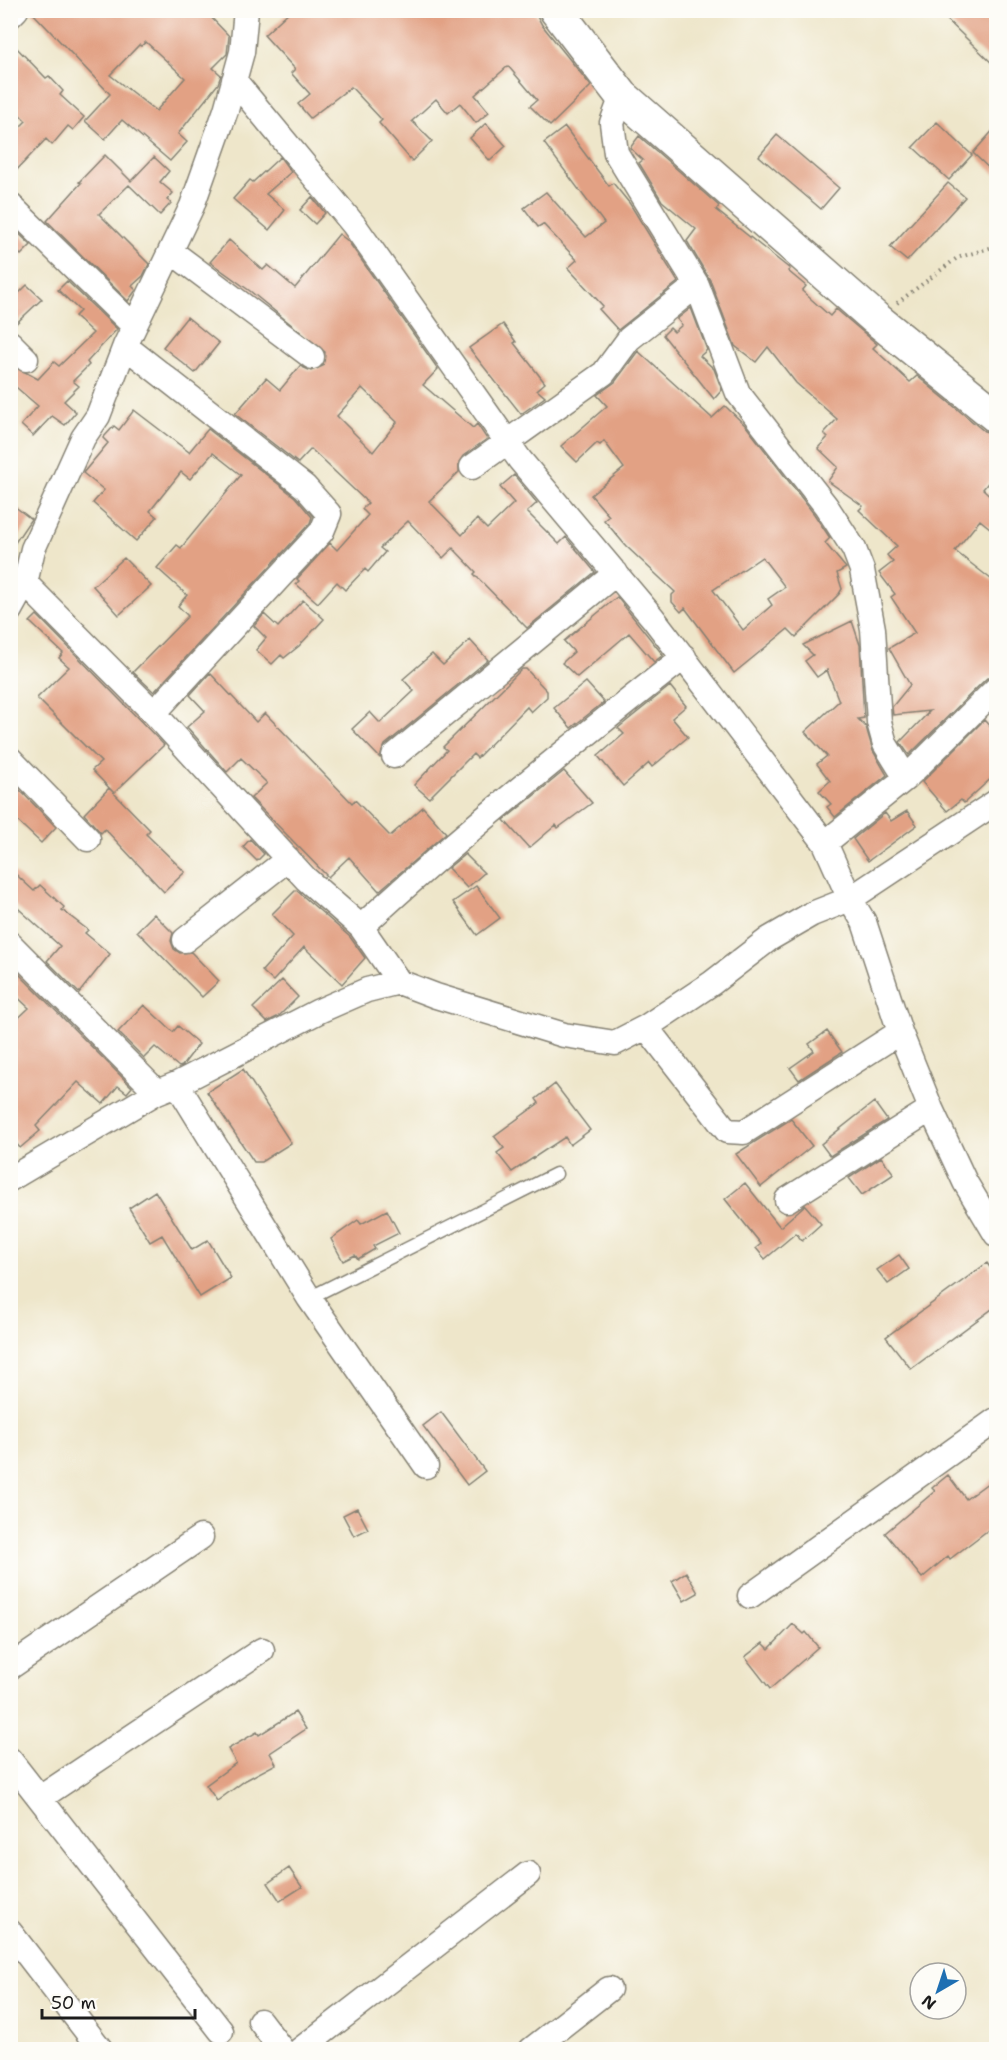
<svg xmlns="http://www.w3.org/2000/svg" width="1007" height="2060" font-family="'Shantell Sans',sans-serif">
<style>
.building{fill:#e2a184;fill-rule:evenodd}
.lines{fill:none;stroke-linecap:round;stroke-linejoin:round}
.lane-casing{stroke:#858173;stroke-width:15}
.street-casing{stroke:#858173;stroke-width:27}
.secondary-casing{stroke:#858173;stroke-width:36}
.path{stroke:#858173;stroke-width:4;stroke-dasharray:1.5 4.5;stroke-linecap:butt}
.lane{stroke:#fff;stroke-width:12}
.street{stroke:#fff;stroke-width:24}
.secondary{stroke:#fff;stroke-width:33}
</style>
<rect width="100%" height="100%" fill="#fdfcf7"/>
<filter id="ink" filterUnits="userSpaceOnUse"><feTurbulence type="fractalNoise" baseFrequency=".0167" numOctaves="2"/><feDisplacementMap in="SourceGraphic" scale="12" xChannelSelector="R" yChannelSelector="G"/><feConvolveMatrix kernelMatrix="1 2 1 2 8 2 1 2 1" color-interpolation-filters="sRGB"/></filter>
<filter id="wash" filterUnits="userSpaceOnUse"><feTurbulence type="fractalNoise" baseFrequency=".008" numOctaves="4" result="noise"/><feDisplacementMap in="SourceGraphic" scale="24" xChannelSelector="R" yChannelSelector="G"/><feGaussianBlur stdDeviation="1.35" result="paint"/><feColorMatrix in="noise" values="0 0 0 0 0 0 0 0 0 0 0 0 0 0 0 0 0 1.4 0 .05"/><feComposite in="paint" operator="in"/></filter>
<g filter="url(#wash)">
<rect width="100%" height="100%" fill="#eee6ca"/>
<g id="blocks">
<path class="building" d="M 30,10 L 204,10 L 229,36 L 227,54 L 213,68 L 221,75 L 218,84 L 178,134 L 187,142 L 170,161 L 122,120 L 105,139 L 85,121 L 110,94 ZM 146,42 L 185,78 L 156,111 L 110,75 L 139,45 L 141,46 Z
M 291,10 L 450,10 L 457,18 L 466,10 L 534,10 L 542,25 L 591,86 L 550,126 L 530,106 L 537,100 L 508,66 L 475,95 L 489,112 L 476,123 L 460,103 L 448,113 L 436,99 L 412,121 L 432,141 L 412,161 L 379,123 L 382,120 L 351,87 L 310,118 L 298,104 L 310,94 L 291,73 L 295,69 L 264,35 Z
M 937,10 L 986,10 L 996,20 L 996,67 Z
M 10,41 L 46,78 L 49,76 L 63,91 L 60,95 L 84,117 L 73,130 L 68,126 L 52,145 L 46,139 L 10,177 L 10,137 L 26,121 L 10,105 Z
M 937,122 L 972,155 L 949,180 L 913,147 Z
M 486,123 L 506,146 L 490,161 L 470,138 Z
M 565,127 L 609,186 L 613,183 L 630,204 L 678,282 L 618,330 L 599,309 L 603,306 L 568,268 L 577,260 L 543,224 L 538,227 L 524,208 L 546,192 L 586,237 L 604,223 L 544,143 Z
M 996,127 L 996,175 L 973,153 Z
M 777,135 L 839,188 L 821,209 L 759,156 Z
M 639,136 L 719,206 L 716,210 L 790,269 L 788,271 L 806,286 L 802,291 L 830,316 L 836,309 L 877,344 L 873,348 L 910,382 L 917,376 L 984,431 L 996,434 L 996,473 L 983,489 L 996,501 L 996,533 L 980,520 L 955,551 L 996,583 L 996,675 L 986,679 L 909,755 L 900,742 L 930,711 L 893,715 L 892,707 L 910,685 L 889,648 L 915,633 L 891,597 L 895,594 L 879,573 L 893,562 L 887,555 L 897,546 L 859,510 L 863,506 L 828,481 L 838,467 L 818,448 L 828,437 L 824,433 L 837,419 L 796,383 L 768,347 L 756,362 L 735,346 L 710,280 L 687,241 L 696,229 L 662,201 L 639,163 L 643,160 L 630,148 Z
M 105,155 L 131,181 L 154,157 L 169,171 L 160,182 L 173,193 L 167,200 L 171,203 L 160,215 L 129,185 L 99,214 L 149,264 L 143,276 L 132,286 L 136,290 L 128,301 L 47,221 L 81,183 L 79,182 Z
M 280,157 L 291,172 L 266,194 L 285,210 L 269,230 L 233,199 L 250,180 L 253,182 Z
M 948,183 L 965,197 L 907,261 L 890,247 Z
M 312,197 L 325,213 L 315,224 L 300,210 Z
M 15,230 L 31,245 L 21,255 L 10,245 L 10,236 Z
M 339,234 L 348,241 L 438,369 L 423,385 L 473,428 L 477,424 L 487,439 L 463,456 L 459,462 L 459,472 L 429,501 L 462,535 L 477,519 L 487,529 L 514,503 L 500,487 L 514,475 L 537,503 L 527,512 L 559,544 L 566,537 L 595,572 L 527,628 L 474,574 L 476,572 L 453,548 L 443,558 L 408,521 L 380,548 L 385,552 L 368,572 L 365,569 L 345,590 L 337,582 L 318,603 L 296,584 L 299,581 L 297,579 L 330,543 L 337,550 L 368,515 L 362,509 L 368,503 L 311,449 L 298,463 L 235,414 L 266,378 L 280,390 L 300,366 L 311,371 L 323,366 L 325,352 L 250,291 L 210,262 L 229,240 L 263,270 L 268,265 L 295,288 ZM 362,388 L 397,422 L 373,452 L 337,416 Z
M 67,281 L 117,329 L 87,362 L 89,365 L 73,381 L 79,386 L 64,401 L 76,412 L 65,425 L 52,416 L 33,436 L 21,425 L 38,406 L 10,382 L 10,364 L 38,379 L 54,362 L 59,366 L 93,333 L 75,316 L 80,311 L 58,290 Z
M 27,285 L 42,299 L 10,329 L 10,302 Z
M 691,308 L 707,350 L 700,356 L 714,369 L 722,390 L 714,399 L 663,335 L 670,328 L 674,332 L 682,325 L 677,319 Z
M 187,317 L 219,343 L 195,373 L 163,347 Z
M 503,324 L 516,342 L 514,343 L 545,383 L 537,390 L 545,397 L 521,414 L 469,348 Z
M 638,351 L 712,418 L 725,406 L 746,426 L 814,514 L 830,538 L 825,543 L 846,568 L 837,573 L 842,589 L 839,594 L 796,637 L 788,629 L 734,673 L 685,608 L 681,612 L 672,602 L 672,595 L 675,592 L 626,546 L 604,520 L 609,516 L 591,495 L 624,468 L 604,441 L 600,445 L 597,443 L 577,462 L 561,446 L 607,406 L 597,395 L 615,382 ZM 762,557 L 785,587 L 768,599 L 772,605 L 743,630 L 713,590 Z
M 134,410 L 189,452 L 208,429 L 295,497 L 312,517 L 310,523 L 154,692 L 133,672 L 188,616 L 178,606 L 187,595 L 157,568 L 177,545 L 181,548 L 241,475 L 213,453 L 190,479 L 181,472 L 150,511 L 157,517 L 136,541 L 93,503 L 104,490 L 83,473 L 108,443 L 103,438 L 114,426 L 119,430 Z
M 10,503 L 31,519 L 10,550 Z
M 124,558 L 151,586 L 119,615 L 93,586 Z
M 617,597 L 663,655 L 654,662 L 629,633 L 577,677 L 562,663 L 574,652 L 564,641 Z
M 303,600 L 324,619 L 299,646 L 284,658 L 281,655 L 272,664 L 256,650 L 266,638 L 254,626 L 264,614 L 278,627 Z
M 37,615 L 164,745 L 114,793 L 92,770 L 101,762 L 37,698 L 69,667 L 59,658 L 63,653 L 30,622 Z
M 852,621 L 860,645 L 864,718 L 858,719 L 866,727 L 873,751 L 887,775 L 835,817 L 827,807 L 831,804 L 819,791 L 830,781 L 817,764 L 827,756 L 805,732 L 839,701 L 827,670 L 817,677 L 805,661 L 813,655 L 803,645 Z
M 470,640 L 488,660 L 385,745 L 380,758 L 352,729 L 370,712 L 380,723 L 414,691 L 403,679 L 432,654 L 443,665 Z
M 522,669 L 526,669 L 547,691 L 547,697 L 531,712 L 527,707 L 477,758 L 473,754 L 429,798 L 414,785 L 447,750 L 443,747 Z
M 210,673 L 256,722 L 265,713 L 352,803 L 355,800 L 390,836 L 423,807 L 446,833 L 379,891 L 349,857 L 328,877 L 251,798 L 267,783 L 241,758 L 227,772 L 187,727 L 205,711 L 190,695 Z
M 586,682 L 604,702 L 571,728 L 554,708 Z
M 670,686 L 686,706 L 672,718 L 688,737 L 652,767 L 649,763 L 623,786 L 598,756 L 624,734 L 618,728 Z
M 984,720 L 996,733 L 996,774 L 964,803 L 961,800 L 947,811 L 922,782 Z
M 564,771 L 592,803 L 558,828 L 556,825 L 529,848 L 504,820 Z
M 10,780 L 56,827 L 41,843 L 10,814 Z
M 109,788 L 150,830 L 146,834 L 185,872 L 164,892 L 105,829 L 101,833 L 84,814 Z
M 907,811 L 917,825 L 868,861 L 853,839 L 885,813 L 891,821 Z
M 250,839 L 264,854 L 257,861 L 243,847 Z
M 465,854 L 484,873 L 467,888 L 448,868 Z
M 10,869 L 34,891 L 40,885 L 64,907 L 62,910 L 88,930 L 85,933 L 110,954 L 79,993 L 47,961 L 60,946 L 10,901 Z
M 476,886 L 500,918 L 477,935 L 453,902 Z
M 296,890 L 350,937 L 365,958 L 342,984 L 304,947 L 273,981 L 262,971 L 293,936 L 272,914 Z
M 154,914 L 173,933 L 171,941 L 174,949 L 180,953 L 191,952 L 219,981 L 202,997 L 137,931 Z
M 10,965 L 132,1087 L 127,1093 L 118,1086 L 103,1104 L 78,1082 L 36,1126 L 40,1131 L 20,1148 L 10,1136 L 10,1026 L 29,1008 L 11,991 L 18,983 L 10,977 Z
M 282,980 L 298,997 L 279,1016 L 267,1022 L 253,1008 Z
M 144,1005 L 173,1032 L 178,1026 L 199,1044 L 182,1066 L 179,1067 L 155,1047 L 144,1058 L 118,1032 Z
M 827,1031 L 842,1052 L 799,1080 L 790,1068 L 814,1051 L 809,1044 Z
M 243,1069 L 291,1143 L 261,1162 L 254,1162 L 207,1092 Z
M 555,1084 L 590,1130 L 570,1145 L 565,1137 L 512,1172 L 497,1153 L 504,1148 L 494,1136 L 539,1103 L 536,1099 Z
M 874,1102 L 887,1120 L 830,1156 L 821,1144 Z
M 791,1119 L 812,1146 L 761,1187 L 736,1154 Z
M 881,1157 L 894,1174 L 862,1195 L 849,1178 Z
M 745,1183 L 780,1227 L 805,1205 L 821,1224 L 802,1241 L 796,1233 L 765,1259 L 756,1248 L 761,1244 L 725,1199 Z
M 155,1191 L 192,1250 L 208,1240 L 231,1278 L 200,1297 L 162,1235 L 150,1242 L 129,1208 Z
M 387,1210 L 399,1233 L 373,1246 L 375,1249 L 358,1259 L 355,1255 L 343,1261 L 331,1239 L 358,1220 L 361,1224 Z
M 899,1255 L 909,1269 L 888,1284 L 877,1270 Z
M 987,1263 L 996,1276 L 996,1306 L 911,1369 L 886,1337 Z
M 441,1412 L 485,1471 L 467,1485 L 423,1426 Z
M 948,1475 L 966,1499 L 996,1477 L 996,1524 L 950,1559 L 948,1556 L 922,1578 L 885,1533 L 935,1491 L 932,1488 Z
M 357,1508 L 368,1529 L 354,1536 L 343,1515 Z
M 686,1572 L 698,1593 L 684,1601 L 672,1581 Z
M 793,1624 L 804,1634 L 806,1632 L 818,1647 L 770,1689 L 745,1657 L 763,1643 L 769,1649 Z
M 295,1712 L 306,1729 L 270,1753 L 276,1764 L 246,1780 L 217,1801 L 206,1785 L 236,1763 L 228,1749 L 257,1732 L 259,1735 Z
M 289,1868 L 302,1887 L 280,1901 L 268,1883 Z"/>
</g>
</g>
<g filter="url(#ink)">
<use href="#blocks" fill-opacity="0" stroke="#858173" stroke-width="1.5"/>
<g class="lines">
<defs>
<path id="lane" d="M 309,1298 L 556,1174"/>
<path id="street" d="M 10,16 L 16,10
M 234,80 L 354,225 L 520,460 L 653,618 L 825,843 L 850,899 L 864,922 L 900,1032 L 931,1109 L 965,1182 L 996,1234
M 622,96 L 612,123 L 616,153 L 697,285 L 738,393 L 826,506 L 854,549 L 862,570 L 873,629 L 879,722 L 885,744 L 906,778
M 10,205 L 134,326
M 172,252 L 312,357
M 10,343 L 26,359
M 125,346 L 305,487 L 329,514 L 322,531 L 154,713
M 472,467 L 604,373 L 629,339 L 697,285
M 25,583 L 154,713 L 306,879 L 361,927 L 399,982
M 10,610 L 25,583 L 33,549 L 83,438 L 98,416 L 125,346 L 192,206 L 226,110 L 242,52 L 246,10
M 394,756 L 616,573
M 10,759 L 88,839
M 825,843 L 906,778 L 996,689
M 361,927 C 464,832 573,744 684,657
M 185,940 L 288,859
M 10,944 L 157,1092
M 646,1027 L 727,1131 L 744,1132 L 900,1032
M 177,1084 L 309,1298 L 426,1466
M 10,1179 L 157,1092 L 177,1084 L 319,1011 L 367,990 L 399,982 L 436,996 L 564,1035 L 615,1043 L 646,1027 L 712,983 L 769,939 L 812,914 L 850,899 L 996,802
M 787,1200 L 931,1109
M 750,1596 L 996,1420
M 10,1667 L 201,1537
M 10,1760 L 221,2031
M 40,1798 L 262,1650
M 10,1932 L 101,2050
M 260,2021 L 282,2050
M 300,2050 L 528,1874
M 531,2050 L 609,1989"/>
<path id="secondary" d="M 556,10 L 622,96 L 875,318 L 996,416"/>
</defs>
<use href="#lane" class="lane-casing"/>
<use href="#street" class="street-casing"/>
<use href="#secondary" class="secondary-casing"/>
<path class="path" d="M 897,303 L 957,258 L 996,246"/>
<use href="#lane" class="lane"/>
<use href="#street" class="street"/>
<use href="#secondary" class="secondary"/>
</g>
</g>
<rect width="1007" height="2060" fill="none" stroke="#fdfcf7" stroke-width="36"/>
<g transform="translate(938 1991) rotate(219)"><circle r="28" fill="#fdfcf7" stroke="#a3a29f" stroke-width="1.5"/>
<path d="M0-4.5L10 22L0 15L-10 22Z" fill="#1f6fb2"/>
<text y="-9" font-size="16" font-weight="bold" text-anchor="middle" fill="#1c1c1c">N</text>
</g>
<path d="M42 2009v9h153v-9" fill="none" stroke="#1c1c1c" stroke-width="3"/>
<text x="51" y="2009" font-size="18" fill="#1c1c1c" stroke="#fdfcf7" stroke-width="4.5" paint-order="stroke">50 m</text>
</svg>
